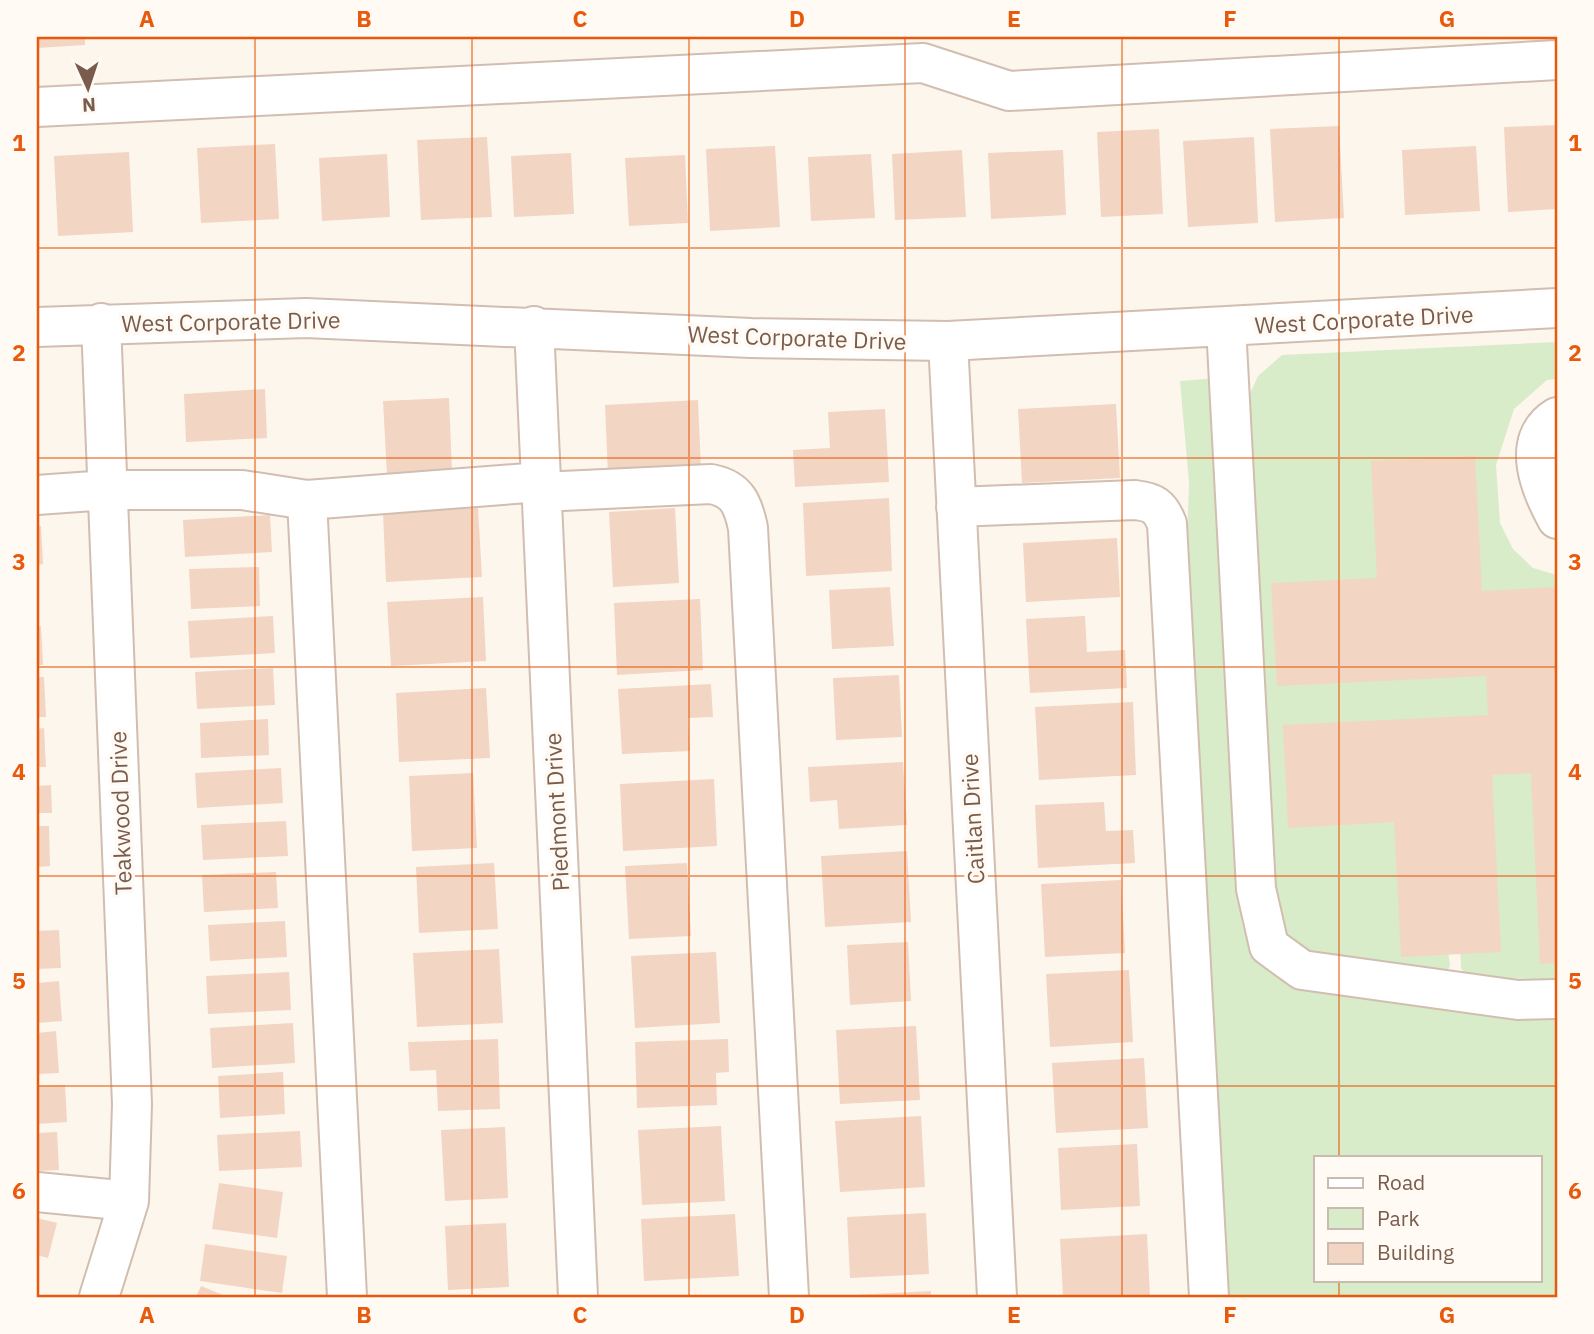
<svg xmlns="http://www.w3.org/2000/svg" width="1594" height="1334" font-family="'IBM Plex Sans',sans-serif">
<style>
.green{fill:#d8ecc9;fill-rule:evenodd}
.building{fill:#f3d5c3}
.lines{fill:none;stroke-linecap:round;stroke-linejoin:round}
.minor-casing{stroke:#d1beb0;stroke-width:42}
.minor{stroke:#fff;stroke-width:38}
.grid{fill:none;stroke:#e8590c;stroke-width:2;stroke-opacity:0.55}
.labels{text-anchor:middle;dominant-baseline:central;stroke-width:7;stroke-linejoin:round;paint-order:stroke}
.street-label{font-size:23px;fill:#7a5c4d;stroke:#fffaf3}
.neatline{fill:none;stroke:#e8590c;stroke-width:2.5}
.grid-label{font-size:23px;text-anchor:middle;font-weight:bold;fill:#e8590c}
</style>
<rect width="100%" height="100%" fill="#fdf6ec"/>
<path class="green" d="M 1557,342 L 1557,379 L 1547,380 L 1514,409 L 1496,465 L 1500,523 L 1513,549 L 1533,568 L 1557,575 L 1557,979 L 1467,978 L 1461,968 L 1460,941 L 1447,943 L 1450,966 L 1445,975 L 1317,958 L 1279,931 L 1270,901 L 1247,400 L 1258,376 L 1282,355 Z
M 1218,378 L 1242,924 L 1251,949 L 1557,1013 L 1557,1297 L 1221,1297 L 1184,623 L 1189,483 L 1180,381 ZM 1316,1157 L 1540,1157 L 1540,1280 L 1316,1280 Z"/>
<path class="building" d="M 37,37 L 85,37 L 85,45 L 37,48 Z
M 1557,125 L 1557,209 L 1508,212 L 1504,127 Z
M 1339,126 L 1344,218 L 1275,222 L 1270,129 Z
M 1159,129 L 1163,214 L 1101,217 L 1097,132 Z
M 487,137 L 492,217 L 421,220 L 417,140 Z
M 1254,137 L 1258,223 L 1188,227 L 1183,141 Z
M 275,144 L 279,219 L 201,223 L 197,148 Z
M 775,146 L 780,227 L 710,231 L 706,149 Z
M 1476,146 L 1480,211 L 1405,215 L 1402,150 Z
M 962,150 L 966,217 L 895,220 L 892,154 Z
M 1063,150 L 1066,215 L 991,219 L 988,153 Z
M 129,152 L 133,232 L 58,236 L 54,156 Z
M 571,153 L 574,214 L 514,217 L 511,156 Z
M 387,154 L 390,217 L 322,221 L 319,158 Z
M 871,154 L 875,218 L 811,221 L 808,157 Z
M 685,155 L 688,223 L 629,226 L 625,158 Z
M 265,389 L 267,438 L 186,442 L 184,394 Z
M 449,398 L 452,471 L 387,475 L 383,401 Z
M 698,400 L 701,470 L 608,475 L 605,405 Z
M 1116,404 L 1120,478 L 1022,483 L 1018,409 Z
M 885,409 L 889,482 L 795,487 L 793,450 L 830,448 L 828,412 Z
M 1475,456 L 1482,591 L 1557,587 L 1557,963 L 1540,964 L 1531,773 L 1492,775 L 1501,952 L 1401,957 L 1394,822 L 1288,828 L 1283,725 L 1488,715 L 1486,676 L 1277,686 L 1271,583 L 1377,578 L 1371,461 Z
M 889,498 L 892,571 L 806,576 L 803,503 Z
M 478,508 L 482,577 L 386,582 L 383,513 Z
M 675,508 L 679,583 L 613,587 L 609,512 Z
M 270,515 L 272,552 L 185,557 L 183,520 Z
M 37,526 L 41,526 L 43,564 L 37,565 Z
M 1117,538 L 1120,597 L 1026,602 L 1023,543 Z
M 259,567 L 260,606 L 191,609 L 189,569 Z
M 890,587 L 894,646 L 832,649 L 829,590 Z
M 483,597 L 486,661 L 391,666 L 387,602 Z
M 700,599 L 703,670 L 617,675 L 614,603 Z
M 273,616 L 275,653 L 190,658 L 188,621 Z
M 1085,616 L 1087,652 L 1125,650 L 1127,688 L 1030,693 L 1026,619 Z
M 41,626 L 43,665 L 37,665 L 37,627 Z
M 273,668 L 275,705 L 197,709 L 195,672 Z
M 899,675 L 902,737 L 836,740 L 833,678 Z
M 37,677 L 44,677 L 46,717 L 37,717 Z
M 711,684 L 713,717 L 688,718 L 690,751 L 622,754 L 618,689 Z
M 486,688 L 490,758 L 399,762 L 396,693 Z
M 1133,702 L 1136,775 L 1039,780 L 1035,707 Z
M 268,719 L 269,755 L 201,758 L 200,723 Z
M 44,728 L 46,767 L 37,767 L 37,729 Z
M 903,762 L 907,825 L 839,829 L 837,800 L 810,802 L 808,767 Z
M 281,768 L 283,803 L 197,808 L 195,773 Z
M 473,773 L 477,848 L 412,851 L 409,776 Z
M 714,779 L 717,846 L 623,851 L 620,784 Z
M 51,785 L 52,813 L 37,813 L 37,786 Z
M 1104,802 L 1106,831 L 1133,830 L 1135,863 L 1038,868 L 1035,805 Z
M 286,821 L 288,856 L 203,860 L 201,825 Z
M 37,826 L 49,826 L 50,866 L 37,867 Z
M 907,851 L 911,922 L 825,927 L 821,856 Z
M 494,863 L 498,929 L 419,933 L 416,867 Z
M 687,863 L 691,936 L 629,939 L 625,866 Z
M 276,872 L 278,908 L 204,912 L 202,875 Z
M 1121,880 L 1125,953 L 1045,957 L 1041,884 Z
M 285,921 L 287,957 L 210,961 L 208,925 Z
M 59,930 L 61,968 L 37,969 L 37,931 Z
M 908,942 L 911,1001 L 850,1005 L 847,945 Z
M 499,949 L 503,1023 L 417,1027 L 413,953 Z
M 716,952 L 720,1023 L 635,1028 L 631,956 Z
M 1129,970 L 1133,1042 L 1050,1047 L 1046,974 Z
M 289,972 L 291,1010 L 208,1014 L 206,976 Z
M 59,981 L 62,1021 L 37,1023 L 37,983 Z
M 293,1023 L 295,1063 L 212,1068 L 210,1028 Z
M 916,1026 L 920,1100 L 840,1104 L 836,1030 Z
M 56,1031 L 59,1073 L 37,1074 L 37,1033 Z
M 498,1039 L 500,1109 L 438,1111 L 436,1070 L 410,1071 L 408,1042 Z
M 728,1039 L 729,1072 L 716,1073 L 717,1105 L 637,1108 L 635,1042 Z
M 1144,1058 L 1148,1128 L 1056,1133 L 1052,1063 Z
M 283,1072 L 285,1114 L 220,1118 L 218,1076 Z
M 65,1085 L 67,1122 L 37,1124 L 37,1086 Z
M 921,1116 L 925,1187 L 840,1192 L 835,1121 Z
M 721,1126 L 725,1201 L 642,1205 L 638,1130 Z
M 505,1127 L 508,1198 L 445,1201 L 441,1130 Z
M 300,1131 L 302,1167 L 219,1171 L 217,1135 Z
M 57,1132 L 59,1170 L 37,1171 L 37,1133 Z
M 1137,1144 L 1140,1206 L 1061,1210 L 1058,1148 Z
M 219,1183 L 283,1192 L 277,1238 L 212,1229 Z
M 926,1213 L 929,1274 L 850,1278 L 847,1217 Z
M 735,1214 L 739,1276 L 644,1281 L 641,1219 Z
M 37,1218 L 57,1223 L 48,1258 L 37,1255 Z
M 506,1223 L 509,1287 L 448,1290 L 445,1226 Z
M 1147,1234 L 1150,1297 L 1063,1297 L 1060,1239 Z
M 205,1244 L 287,1256 L 282,1293 L 200,1281 Z
M 201,1286 L 228,1297 L 196,1297 Z
M 931,1291 L 931,1297 L 856,1297 L 856,1295 Z"/>
<g class="lines">
<defs>
<path id="minor" d="M 37,107 L 923,63 L 1009,91 L 1557,60
M 534,326 L 578,1297
M 1226,326 L 1256,889 L 1269,946 L 1302,970 L 1518,1000 L 1557,999
M 37,327 L 306,318 L 751,338 L 948,341 L 1557,308
M 948,341 L 997,1297
M 1557,417 C 1519,440 1541,490 1557,519
M 541,492 L 711,484 C 737,489 743,504 748,528 L 789,1297
M 37,495 L 107,490 L 242,490 L 307,500 L 541,482
M 307,500 L 347,1297
M 956,507 L 1135,500 C 1153,502 1160,506 1167,524 L 1209,1297
M 37,1192 L 129,1201
M 99,1297 L 129,1201 L 132,1104 L 101,323"/>
</defs>
<use href="#minor" class="minor-casing"/>
<use href="#minor" class="minor"/>
</g>
<path class="grid" d="M 255,37 L 255,1297M 472,37 L 472,1297M 689,37 L 689,1297M 905,37 L 905,1297M 1122,37 L 1122,1297M 1339,37 L 1339,1157M 37,248 L 1557,248M 37,458 L 1557,458M 37,667 L 1557,667M 37,876 L 1557,876M 37,1086 L 1557,1086M 1339,1280 L 1339,1297"/>
<g class="labels">
<g class="street-label">
<text transform="translate(1364 319) rotate(-3)">West Corporate Drive</text>
<text transform="translate(231 321) rotate(-1)">West Corporate Drive</text>
<text transform="translate(797 337) rotate(2)">West Corporate Drive</text>
<text transform="translate(556 812) rotate(-93)">Piedmont Drive</text>
<text transform="translate(120 813) rotate(-92)">Teakwood Drive</text>
<text transform="translate(972 819) rotate(-93)">Caitlan Drive</text>
</g>
</g>
<rect width="1594" height="1334" fill="none" stroke="#fffaf3" stroke-width="77"/>
<rect x="1314" y="1156" width="228" height="126" fill="#fffaf3" stroke="#cabbb1" stroke-width="2"/>
<rect x="1328" y="1178" width="35" height="10" fill="#ffffff" stroke="#cabbb1" stroke-width="2"/>
<text x="1377" y="1190" font-size="21" fill="#7a5c4d">Road</text>
<rect x="1328" y="1208" width="35" height="21" fill="#d8ecc9" stroke="#cabbb1" stroke-width="2"/>
<text x="1377" y="1226" font-size="21" fill="#7a5c4d">Park</text>
<rect x="1328" y="1243" width="35" height="21" fill="#f3d5c3" stroke="#cabbb1" stroke-width="2"/>
<text x="1377" y="1260" font-size="21" fill="#7a5c4d">Building</text>
<g transform="translate(88 88) rotate(177)" stroke="#fffaf3" stroke-width="5" paint-order="stroke">
<path d="M0-5L12 26L0 18L-12 26Z" fill="#7a5c4d"/>
<text y="-10" font-size="19" font-weight="bold" text-anchor="middle" fill="#7a5c4d">N</text>
</g>
<rect x="38" y="38" width="1518" height="1258" class="neatline"/>
<g class="grid-label">
<text x="147" y="27">A</text>
<text x="364" y="27">B</text>
<text x="580" y="27">C</text>
<text x="797" y="27">D</text>
<text x="1014" y="27">E</text>
<text x="1230" y="27">F</text>
<text x="1447" y="27">G</text>
<text x="19" y="151">1</text>
<text x="1575" y="151">1</text>
<text x="19" y="361">2</text>
<text x="1575" y="361">2</text>
<text x="19" y="570">3</text>
<text x="1575" y="570">3</text>
<text x="19" y="780">4</text>
<text x="1575" y="780">4</text>
<text x="19" y="989">5</text>
<text x="1575" y="989">5</text>
<text x="19" y="1199">6</text>
<text x="1575" y="1199">6</text>
<text x="147" y="1323">A</text>
<text x="364" y="1323">B</text>
<text x="580" y="1323">C</text>
<text x="797" y="1323">D</text>
<text x="1014" y="1323">E</text>
<text x="1230" y="1323">F</text>
<text x="1447" y="1323">G</text>
</g>
</svg>
